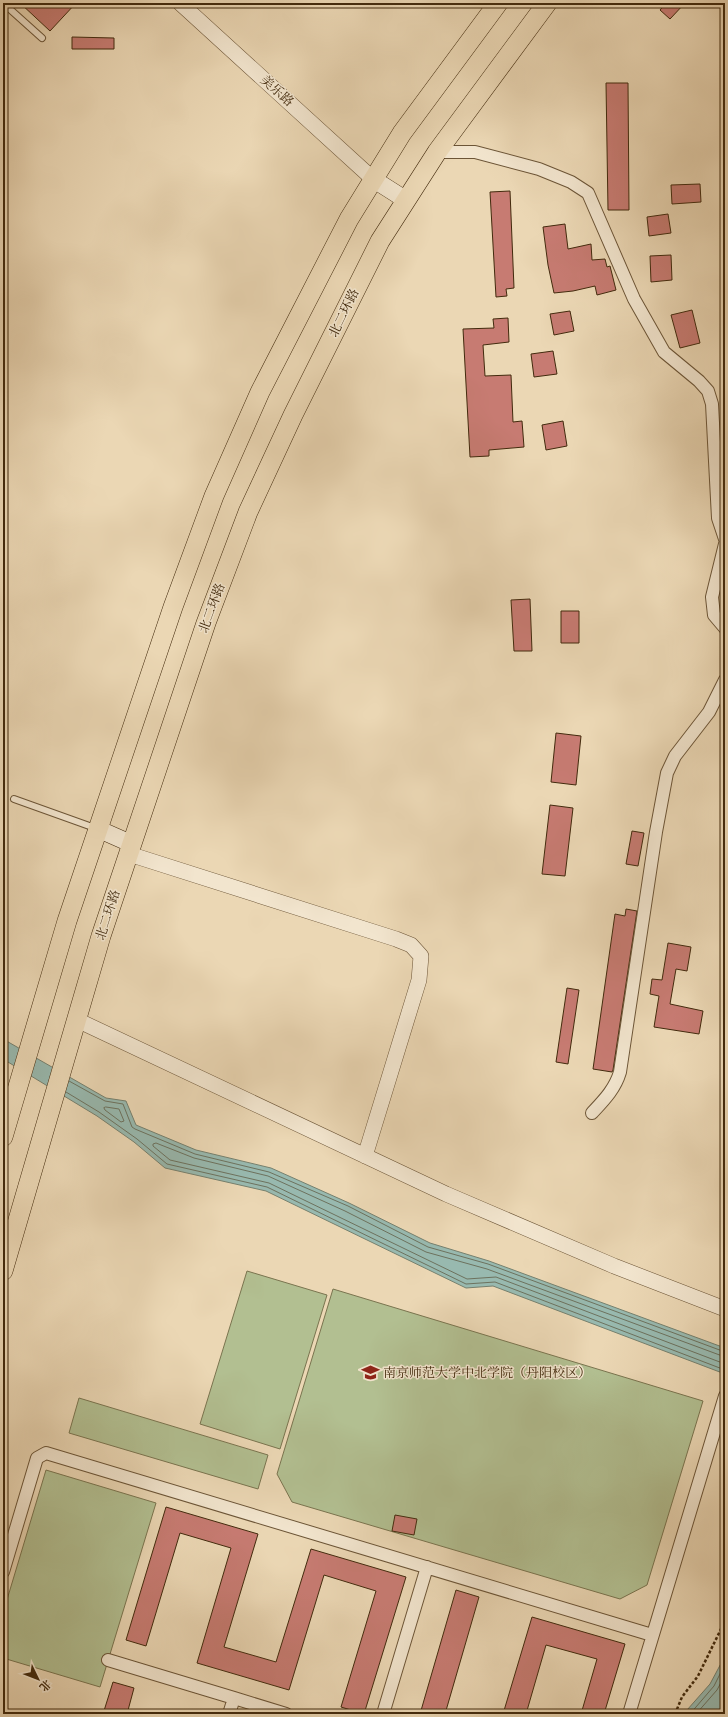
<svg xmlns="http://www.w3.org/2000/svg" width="728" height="1717" font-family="Cardo,'Noto Serif SC',serif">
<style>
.green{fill:#b2bf91;stroke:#7a744f}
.water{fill:#98b9af;stroke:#76806e}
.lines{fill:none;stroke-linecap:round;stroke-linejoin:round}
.shore{stroke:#6d725e;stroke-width:1}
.building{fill:#c77b72;stroke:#422a0d}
.service-casing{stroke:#6c5537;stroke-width:8}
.minor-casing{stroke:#6c5537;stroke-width:14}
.tertiary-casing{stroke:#6c5537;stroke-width:16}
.secondary-casing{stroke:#422a0d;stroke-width:18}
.primary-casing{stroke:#422a0d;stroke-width:20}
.path{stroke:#422a0d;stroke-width:2.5;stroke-dasharray:3 2;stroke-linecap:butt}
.service{stroke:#f2e5ce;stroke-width:6}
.minor{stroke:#f2e5ce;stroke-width:12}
.tertiary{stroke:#f2e5ce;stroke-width:15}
.secondary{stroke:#f2e5ce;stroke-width:17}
.primary{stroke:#ebd7b4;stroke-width:19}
.labels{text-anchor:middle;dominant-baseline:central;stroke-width:3;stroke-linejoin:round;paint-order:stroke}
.street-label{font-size:13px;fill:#422a0d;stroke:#f2e5ce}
.poi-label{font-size:13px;fill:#422a0d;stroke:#f2e5ce;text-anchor:start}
</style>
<rect width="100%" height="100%" fill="#ebd7b4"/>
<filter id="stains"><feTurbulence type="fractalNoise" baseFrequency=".005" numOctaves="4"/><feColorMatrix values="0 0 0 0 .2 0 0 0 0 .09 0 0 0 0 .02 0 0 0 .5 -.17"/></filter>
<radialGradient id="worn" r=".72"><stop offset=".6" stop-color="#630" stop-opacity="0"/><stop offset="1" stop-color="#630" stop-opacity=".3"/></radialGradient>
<path class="green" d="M 247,1271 L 327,1295 L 280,1449 L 200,1424 Z
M 333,1289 L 703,1401 L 647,1585 L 620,1599 L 292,1502 L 277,1474 Z
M 79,1398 L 268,1455 L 258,1489 L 69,1433 Z
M 46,1470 L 156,1503 L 100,1687 L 3,1658 L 3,1613 Z"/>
<path class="water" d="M 3,1039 L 106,1098 L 126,1101 L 136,1125 L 196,1150 L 271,1168 L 349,1203 L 430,1243 L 489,1261 L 725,1348 L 725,1374 L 493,1286 L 466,1288 L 266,1191 L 165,1168 L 134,1142 L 97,1116 L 3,1059 Z
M 725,1656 L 725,1714 L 685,1714 L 687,1710 L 710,1684 Z"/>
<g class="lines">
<path class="shore" d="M 69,1081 L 105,1101 L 123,1104 L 132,1127 L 135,1129 L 195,1154 L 269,1172 L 348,1206 L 428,1247 L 488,1264 L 725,1352
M 66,1092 L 99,1112 L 137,1139 L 167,1164 L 267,1187 L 466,1284 L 495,1282 L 725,1370
M 106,1107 L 119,1109 L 124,1121 L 121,1122 L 105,1110 L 104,1108 Z
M 725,1357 L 487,1269 L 426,1252 L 345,1211 L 268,1176 L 194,1158 L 156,1143 L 153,1144 L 153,1146 L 170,1160 L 269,1183 L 467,1279 L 496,1277 L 725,1364
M 690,1714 L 714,1686 L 725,1664
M 696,1714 L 717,1690 L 725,1675"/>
</g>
<path class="building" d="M 20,3 L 76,3 L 50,31 Z
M 666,3 L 685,3 L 670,19 L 660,10 Z
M 72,37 L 114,38 L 114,49 L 72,49 Z
M 606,83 L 628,83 L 629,210 L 608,210 Z
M 700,184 L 701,202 L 672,204 L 671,185 Z
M 510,191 L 514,288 L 506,289 L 507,296 L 496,297 L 490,192 Z
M 668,214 L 671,233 L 649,236 L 647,217 Z
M 565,224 L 568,249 L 591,244 L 592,260 L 605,259 L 607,267 L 610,266 L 616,290 L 597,295 L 595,286 L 573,291 L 554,293 L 548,265 L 543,227 Z
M 671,255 L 672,280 L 651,282 L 650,256 Z
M 692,310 L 700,343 L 680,348 L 671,315 Z
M 570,311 L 574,331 L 554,335 L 550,314 Z
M 508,318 L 509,342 L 483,345 L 485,376 L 511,375 L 513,422 L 522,421 L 524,447 L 489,450 L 489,456 L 470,457 L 463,329 L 494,328 L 493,319 Z
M 553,351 L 557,374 L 534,377 L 531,354 Z
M 563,421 L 567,446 L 546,450 L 542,425 Z
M 530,599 L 532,651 L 514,651 L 511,600 Z
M 561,611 L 579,611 L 579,643 L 561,643 Z
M 556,733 L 581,736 L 576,785 L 551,782 Z
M 550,805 L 573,808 L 565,876 L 542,874 Z
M 632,831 L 644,833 L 638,866 L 626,864 Z
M 626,909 L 637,911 L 613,1070 L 612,1072 L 593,1069 L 615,914 L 625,916 Z
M 668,943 L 691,947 L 687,971 L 676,969 L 670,1004 L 703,1011 L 699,1034 L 654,1027 L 659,996 L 650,994 L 652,979 L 662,980 Z
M 567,988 L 579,990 L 568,1064 L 556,1062 Z
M 166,1507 L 258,1534 L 224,1647 L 276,1662 L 311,1549 L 406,1577 L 364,1714 L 341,1707 L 376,1591 L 324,1575 L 289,1690 L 197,1663 L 231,1548 L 180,1533 L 146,1646 L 126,1640 Z
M 395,1515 L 417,1519 L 414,1535 L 392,1531 Z
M 456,1590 L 479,1597 L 445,1714 L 420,1714 Z
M 532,1617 L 625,1644 L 604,1714 L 581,1714 L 597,1659 L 546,1645 L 526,1714 L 503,1714 Z
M 113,1682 L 134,1688 L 127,1714 L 103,1714 Z"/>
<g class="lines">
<defs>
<path id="service" d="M 3,3 L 42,38
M 14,799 L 95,828"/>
<path id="minor" d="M 437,152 L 475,152 L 539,169 L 571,182 L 588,193 L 634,299 L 664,352 L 699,381 L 708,391 L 712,404 L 718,518 L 725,539
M 725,544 L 712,597 L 714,615 L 725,628
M 592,1113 C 604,1100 615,1089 620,1072 L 656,832 L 667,773 L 675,756 L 709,712 L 725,680
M 3,1572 L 37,1458 L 46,1453 L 652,1635
M 108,1660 L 234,1698 L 229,1714
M 234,1698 L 286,1714
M 383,1714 L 427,1567
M 629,1714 L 725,1396"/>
<path id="tertiary" d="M 180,3 L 373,179
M 129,854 L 396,939 L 411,945 L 421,956 L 419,980 L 365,1156
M 77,1020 L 446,1194 L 614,1266 L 725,1309"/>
<path id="secondary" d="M 373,179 L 406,200
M 98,829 L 132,844"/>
<path id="primary" d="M 3,1137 L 67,921 L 173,607 L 214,496 L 260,392 L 349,219 L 402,133 L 498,3
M 3,1271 L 101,936 L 206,623 L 248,512 L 293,415 L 380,241 L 437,152 L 547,3"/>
</defs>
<use href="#service" class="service-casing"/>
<use href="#minor" class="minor-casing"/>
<use href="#tertiary" class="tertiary-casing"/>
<use href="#secondary" class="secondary-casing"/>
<use href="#primary" class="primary-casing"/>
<path class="path" d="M 675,1714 L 682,1697 L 698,1676 L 721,1629 L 725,1609"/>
<use href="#service" class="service"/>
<use href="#minor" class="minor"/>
<use href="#tertiary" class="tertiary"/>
<use href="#secondary" class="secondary"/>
<use href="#primary" class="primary"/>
</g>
<defs>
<symbol id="university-bare" viewBox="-9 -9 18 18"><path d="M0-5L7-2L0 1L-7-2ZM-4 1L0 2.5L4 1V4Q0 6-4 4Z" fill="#8f2418" stroke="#f2e5ce" stroke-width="2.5" paint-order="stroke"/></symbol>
</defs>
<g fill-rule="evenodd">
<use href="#university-bare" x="358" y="1360" width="25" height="25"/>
</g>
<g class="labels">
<g class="street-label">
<text transform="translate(277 91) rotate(42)">美乐路</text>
<text transform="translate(344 313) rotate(-64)">北二环路</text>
<text transform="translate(212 608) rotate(-70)">北二环路</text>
<text transform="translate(108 915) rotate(-72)">北二环路</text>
</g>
<g class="poi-label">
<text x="383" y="1373">南京师范大学中北学院（丹阳校区）</text>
</g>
</g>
<rect width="728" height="1717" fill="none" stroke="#ebd7b4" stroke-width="16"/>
<rect x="4" y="4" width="720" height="1709" fill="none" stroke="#422a0d" stroke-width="2"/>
<rect x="8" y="8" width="712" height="1701" fill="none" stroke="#422a0d"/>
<g transform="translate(38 1679) rotate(133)" stroke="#f2e5ce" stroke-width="3" paint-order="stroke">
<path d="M0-3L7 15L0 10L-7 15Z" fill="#422a0d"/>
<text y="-6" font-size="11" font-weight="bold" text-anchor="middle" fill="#422a0d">北</text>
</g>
<rect width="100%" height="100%" filter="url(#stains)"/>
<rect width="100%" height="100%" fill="url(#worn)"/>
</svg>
